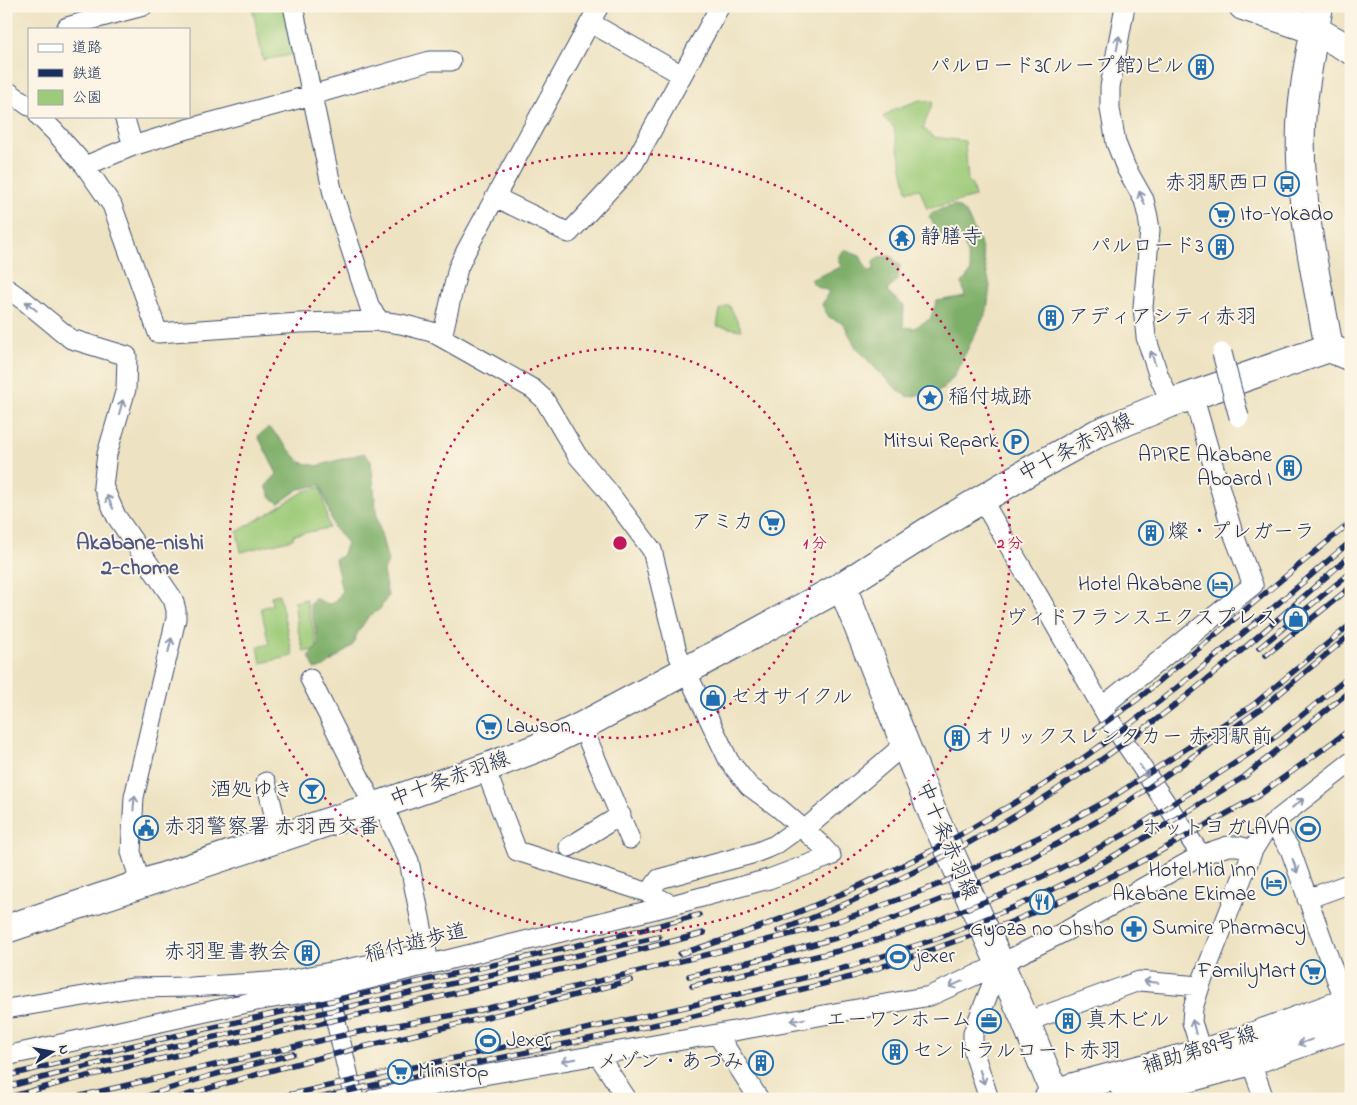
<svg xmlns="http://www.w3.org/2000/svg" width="1357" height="1105" font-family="'Indie Flower','Klee One',sans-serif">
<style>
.green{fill:#9ecb79;stroke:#5c7d6c}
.forest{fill:#7eaf69;stroke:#4c6f64}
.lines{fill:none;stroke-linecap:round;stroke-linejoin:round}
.street-casing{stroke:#3a4a6d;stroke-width:21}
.secondary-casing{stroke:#3a4a6d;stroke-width:30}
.street{stroke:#fff;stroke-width:19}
.secondary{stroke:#fff;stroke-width:28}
.rail-casing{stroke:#1b2f5e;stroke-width:5.5}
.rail{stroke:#fcf5e5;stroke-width:4;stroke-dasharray:11;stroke-linecap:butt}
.street-bridge-casing{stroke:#3a4a6d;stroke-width:21;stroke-linecap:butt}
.street-bridge{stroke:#fff;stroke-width:19}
.oneway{stroke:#8d97ae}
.ring{fill:none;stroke:#c2185b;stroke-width:2.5;stroke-dasharray:2.5 5}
.labels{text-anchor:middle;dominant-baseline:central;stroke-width:4;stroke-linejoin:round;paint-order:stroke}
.poi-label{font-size:21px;fill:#1b2f5e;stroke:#fcf5e5;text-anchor:end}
.street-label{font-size:21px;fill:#1b2f5e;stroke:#fcf5e5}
.neighbourhood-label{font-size:22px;font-weight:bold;fill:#4e5887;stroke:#fcf5e5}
.centre{fill:#c2185b;stroke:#fcf5e5;stroke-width:2.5}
.ring-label{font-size:15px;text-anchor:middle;font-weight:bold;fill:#c2185b;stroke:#fcf5e5;stroke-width:4;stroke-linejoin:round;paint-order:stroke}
</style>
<rect width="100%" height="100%" fill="#fcf5e5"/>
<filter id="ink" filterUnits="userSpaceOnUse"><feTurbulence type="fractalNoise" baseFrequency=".02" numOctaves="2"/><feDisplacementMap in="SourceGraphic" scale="10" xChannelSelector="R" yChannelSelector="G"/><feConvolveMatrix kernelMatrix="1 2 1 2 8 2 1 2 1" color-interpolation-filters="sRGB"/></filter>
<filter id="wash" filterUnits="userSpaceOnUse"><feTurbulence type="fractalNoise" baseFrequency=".0096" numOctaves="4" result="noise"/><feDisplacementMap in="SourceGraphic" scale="20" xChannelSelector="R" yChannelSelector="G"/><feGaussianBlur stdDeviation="1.12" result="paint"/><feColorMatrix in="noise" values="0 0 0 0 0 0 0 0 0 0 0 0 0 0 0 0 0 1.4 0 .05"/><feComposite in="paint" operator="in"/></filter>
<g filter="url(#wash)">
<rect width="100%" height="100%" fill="#ede2c1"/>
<path class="green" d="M 252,6 L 285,6 L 297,54 L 263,60 Z
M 920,100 L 933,102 L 923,128 L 933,137 L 965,141 L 968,182 L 972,185 L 975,197 L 927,209 L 920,189 L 907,191 L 894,128 L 883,117 L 895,109 Z
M 729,305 L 742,330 L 741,330 L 717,326 L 720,310 Z
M 321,487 L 329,528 L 293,535 L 293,539 L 241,552 L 237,532 L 305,491 Z
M 279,594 L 293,656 L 261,663 L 258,647 L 269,644 L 261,608 L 272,605 L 271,596 Z
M 306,599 L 318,649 L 304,652 L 298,630 L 294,602 Z"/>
<path class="forest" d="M 955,205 L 966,213 L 980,242 L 990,286 L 987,311 L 953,378 L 942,390 L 908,397 L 899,391 L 877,370 L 855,346 L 844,324 L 829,317 L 822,305 L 829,291 L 817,287 L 810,280 L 841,267 L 839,262 L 839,255 L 844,250 L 860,256 L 868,271 L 874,270 L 873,262 L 878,257 L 891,256 L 900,265 L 898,279 L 887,291 L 904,306 L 903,327 L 914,328 L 930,319 L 937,301 L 965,296 L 962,283 L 971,272 L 964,242 C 941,243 939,234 929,216 L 935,211 Z
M 268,428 L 272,430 L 300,462 L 317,466 L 364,453 L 371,461 L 377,518 L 388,562 L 383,572 L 388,596 L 380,609 L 368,617 L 357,634 L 353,645 L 324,667 L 315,669 L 309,656 L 319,645 L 310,605 L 314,598 L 328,604 L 334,603 L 342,592 L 335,559 L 342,556 L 347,543 L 334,528 L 321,485 L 299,489 L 279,503 L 271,498 L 266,486 L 277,474 L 258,436 Z"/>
</g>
<g filter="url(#ink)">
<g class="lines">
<defs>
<path id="street" d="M 293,6 L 333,194 L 370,308 L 380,321
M 1125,6 L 1110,87 L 1110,109 L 1116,143 L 1126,168 L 1144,200 L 1148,217 L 1150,230 L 1143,307 L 1146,337 L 1158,374 L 1171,403
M 591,23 L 682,75
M 66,29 L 67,27 L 94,19 L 143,6
M 6,90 L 29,106
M 124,116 L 133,146
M 85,166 L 133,146 L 187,129 L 312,95 L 430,61 L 451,61
M 495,197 L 569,233 L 634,163 L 720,6
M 6,288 L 26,302 L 71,339 L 127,356 L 126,389 L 107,454 L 103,486 L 116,516 L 173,599 L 176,610 L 176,619 L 134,797 L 131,852 L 141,885
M 442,337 L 458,268 L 466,251 L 599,6
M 982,500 L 1042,602 L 1107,716 L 1201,855
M 310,679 L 374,806
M 1102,707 L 1253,585 L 1232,530 L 1193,395
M 582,726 L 630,839
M 485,768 L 517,851 L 649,893 L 672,905
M 266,782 L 280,838
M 1273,823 L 1290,849 L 1345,1003
M 804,830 L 905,744
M 569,847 L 621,815
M 649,893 L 659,879 L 755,853 L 775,845 L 800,827
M 1307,899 L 1351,883
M 326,978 L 354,1099
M 6,1009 L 132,988 L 191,987 L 285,981 L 427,953 L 409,861 L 390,821 L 385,803
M 1026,1022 L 1139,981 L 1200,986
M 717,1034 L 759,1099
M 1247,1051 L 1264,1099
M 598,1055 L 627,1099
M 6,1056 L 256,1001 L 328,989 L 357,982 L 672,905 L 769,879 L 831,856 L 819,843 L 779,808 L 749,786 L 729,761 L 677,652 L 652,550 L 607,490 L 577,455 L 544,399 L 533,389 L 432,332 L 401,324 L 380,321 L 299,323 L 158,333 L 112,205 L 85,166 L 55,132 L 39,116
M 1205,1063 L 1192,1022 L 1193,1008 L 1200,986 L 1253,850 L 1261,837 L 1273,823 L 1351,762
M 374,1099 L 466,1078 L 717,1034 L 930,996 L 1000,964 L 1066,931 L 1201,855 L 1228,846 L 1238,846 L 1253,850
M 989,1099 L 973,1050 L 973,1033 L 1000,964"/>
<path id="secondary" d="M 1243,6 L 1315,30 L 1351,50
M 1319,6 C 1312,46 1303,86 1301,126 C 1298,201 1316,275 1329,348
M 842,586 L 933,814 L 1026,1022 L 1055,1094
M 6,929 L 385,803 L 485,768 L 537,748 L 582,726 L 745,639 L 842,586 L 927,532 L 1031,470 L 1098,433 L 1171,403 L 1329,348 L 1351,357
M 1125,1090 L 1177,1081 L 1251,1061 L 1351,1025
M 1048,1099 L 1055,1094 L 1070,1088 L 1202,1053 L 1243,1040 L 1351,1001"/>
</defs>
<use href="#street" class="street-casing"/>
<use href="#secondary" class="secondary-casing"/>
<use href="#street" class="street"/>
<use href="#secondary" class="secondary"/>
<defs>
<path id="rail" d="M 1259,648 L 1351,572
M 1266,655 L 1351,587
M 1096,729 L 1138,699 L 1351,522
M 778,931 C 902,885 1019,820 1126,742 C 1205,685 1278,619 1351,555
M 680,954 C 768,927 853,892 935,849 C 953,839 972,828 990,817 C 1009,806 1029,795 1048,782 C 1156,711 1253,625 1351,541
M 689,976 L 761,959 L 836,938 L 887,921 L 947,897 L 1004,872 L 1059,843 L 1115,811 L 1262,708 L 1351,634
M 692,986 L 838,951 L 891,936 L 932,922 L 999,896 L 1057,870 L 1129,832 L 1278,735 L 1351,675
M 6,1076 C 236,1018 470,975 699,915
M 6,1087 L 112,1060 L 659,937
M 6,1098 L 71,1080 L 147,1062 L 577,966 L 704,933
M 67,1099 L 353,1033 L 476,1011 L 820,927 L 873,909 L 940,884 L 1052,831 L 1108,800 L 1253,705 L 1351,624
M 137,1099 L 209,1076 L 293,1054
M 174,1099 C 324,1051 479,1023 631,980
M 270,1099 L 685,1007 L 852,966 L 939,938 L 1031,900 L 1076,878 L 1136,843 L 1244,777 L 1351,690
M 315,1099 L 365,1087 L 686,1018 L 855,976 L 1011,922 L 1072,896 L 1146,859 L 1258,796 L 1351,729"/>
</defs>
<use href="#rail" class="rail-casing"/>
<use href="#rail" class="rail"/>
<defs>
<path id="street-bridge" d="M 1222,353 L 1239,417"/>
</defs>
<use href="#street-bridge" class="street-bridge-casing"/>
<use href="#street-bridge" class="street-bridge"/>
</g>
<defs><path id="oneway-shaft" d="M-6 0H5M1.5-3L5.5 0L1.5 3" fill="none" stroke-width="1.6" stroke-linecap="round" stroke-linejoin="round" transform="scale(1.25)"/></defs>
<g class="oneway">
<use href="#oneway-shaft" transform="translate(1118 43) rotate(-80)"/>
<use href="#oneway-shaft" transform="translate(1142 198) rotate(-113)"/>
<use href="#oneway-shaft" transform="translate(31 306) rotate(-141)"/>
<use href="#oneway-shaft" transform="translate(1153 358) rotate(-108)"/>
<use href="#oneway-shaft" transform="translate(121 407) rotate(-74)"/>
<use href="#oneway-shaft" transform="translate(110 502) rotate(-115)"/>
<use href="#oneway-shaft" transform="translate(170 645) rotate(-77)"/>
<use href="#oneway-shaft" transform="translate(1144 771) rotate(56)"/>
<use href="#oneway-shaft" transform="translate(134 803) rotate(-85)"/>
<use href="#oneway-shaft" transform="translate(1298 803) rotate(-38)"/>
<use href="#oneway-shaft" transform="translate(1295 866) rotate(71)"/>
<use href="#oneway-shaft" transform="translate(1151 982) rotate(-175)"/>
<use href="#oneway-shaft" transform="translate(956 984) rotate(156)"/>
<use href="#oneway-shaft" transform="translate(798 1020) rotate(170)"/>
<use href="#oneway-shaft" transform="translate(1194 1027) rotate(-104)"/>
<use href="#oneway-shaft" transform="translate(1305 1042) rotate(160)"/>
<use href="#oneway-shaft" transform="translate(569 1060) rotate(170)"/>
<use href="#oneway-shaft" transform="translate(982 1077) rotate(72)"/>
</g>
</g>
<g class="ring">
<circle cx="620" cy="543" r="195"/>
<circle cx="620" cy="543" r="390"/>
</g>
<defs>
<symbol id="building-ring" viewBox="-11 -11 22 22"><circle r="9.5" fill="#fcf5e5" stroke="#1f6fb2" stroke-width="1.5"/><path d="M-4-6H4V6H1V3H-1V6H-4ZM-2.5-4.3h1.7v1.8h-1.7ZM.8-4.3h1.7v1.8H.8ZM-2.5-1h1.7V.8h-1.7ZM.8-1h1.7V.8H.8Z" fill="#1f6fb2"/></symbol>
<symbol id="bus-ring" viewBox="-11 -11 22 22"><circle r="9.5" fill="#fcf5e5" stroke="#1f6fb2" stroke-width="1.5"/><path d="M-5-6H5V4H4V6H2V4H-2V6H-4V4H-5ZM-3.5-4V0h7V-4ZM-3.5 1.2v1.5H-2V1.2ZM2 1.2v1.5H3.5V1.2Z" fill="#1f6fb2"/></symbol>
<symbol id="supermarket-ring" viewBox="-11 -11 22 22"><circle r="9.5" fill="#fcf5e5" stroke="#1f6fb2" stroke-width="1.5"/><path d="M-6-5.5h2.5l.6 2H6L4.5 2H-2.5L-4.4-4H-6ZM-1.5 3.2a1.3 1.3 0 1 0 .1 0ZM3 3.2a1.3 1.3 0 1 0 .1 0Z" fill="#1f6fb2"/></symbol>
<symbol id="temple-ring" viewBox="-11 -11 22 22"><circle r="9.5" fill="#fcf5e5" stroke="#1f6fb2" stroke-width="1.5"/><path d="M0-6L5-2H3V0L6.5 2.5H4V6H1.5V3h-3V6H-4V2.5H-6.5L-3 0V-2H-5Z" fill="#1f6fb2"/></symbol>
<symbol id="sight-ring" viewBox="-11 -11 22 22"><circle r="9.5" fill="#fcf5e5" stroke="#1f6fb2" stroke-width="1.5"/><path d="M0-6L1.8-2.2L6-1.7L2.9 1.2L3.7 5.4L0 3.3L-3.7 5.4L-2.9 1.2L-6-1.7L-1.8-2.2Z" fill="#1f6fb2"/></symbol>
<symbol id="parking-ring" viewBox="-11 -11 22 22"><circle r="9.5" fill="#fcf5e5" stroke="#1f6fb2" stroke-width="1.5"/><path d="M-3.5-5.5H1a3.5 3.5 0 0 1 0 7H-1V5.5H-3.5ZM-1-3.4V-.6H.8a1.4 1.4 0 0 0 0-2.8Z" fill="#1f6fb2"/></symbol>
<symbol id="hotel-ring" viewBox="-11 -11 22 22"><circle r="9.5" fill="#fcf5e5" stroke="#1f6fb2" stroke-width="1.5"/><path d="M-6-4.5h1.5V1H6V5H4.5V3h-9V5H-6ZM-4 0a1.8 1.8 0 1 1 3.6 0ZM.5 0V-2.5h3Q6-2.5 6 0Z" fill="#1f6fb2"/></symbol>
<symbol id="shop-ring" viewBox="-11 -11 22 22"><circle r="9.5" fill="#fcf5e5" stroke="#1f6fb2" stroke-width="1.5"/><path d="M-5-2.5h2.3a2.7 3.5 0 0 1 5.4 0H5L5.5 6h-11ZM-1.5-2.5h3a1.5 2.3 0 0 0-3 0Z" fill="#1f6fb2"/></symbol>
<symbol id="bar-ring" viewBox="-11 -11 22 22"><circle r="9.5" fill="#fcf5e5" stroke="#1f6fb2" stroke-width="1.5"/><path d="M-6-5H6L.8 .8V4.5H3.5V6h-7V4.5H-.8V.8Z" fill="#1f6fb2"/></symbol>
<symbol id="civic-ring" viewBox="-11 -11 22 22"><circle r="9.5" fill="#fcf5e5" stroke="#1f6fb2" stroke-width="1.5"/><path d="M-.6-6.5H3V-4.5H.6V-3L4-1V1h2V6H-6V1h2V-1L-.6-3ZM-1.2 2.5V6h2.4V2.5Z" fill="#1f6fb2"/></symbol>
<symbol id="stadium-ring" viewBox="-11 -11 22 22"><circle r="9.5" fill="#fcf5e5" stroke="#1f6fb2" stroke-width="1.5"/><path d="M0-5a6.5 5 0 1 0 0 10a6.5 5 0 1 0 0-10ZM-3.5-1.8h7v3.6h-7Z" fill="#1f6fb2"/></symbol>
<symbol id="restaurant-ring" viewBox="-11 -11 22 22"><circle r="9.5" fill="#fcf5e5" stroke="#1f6fb2" stroke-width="1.5"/><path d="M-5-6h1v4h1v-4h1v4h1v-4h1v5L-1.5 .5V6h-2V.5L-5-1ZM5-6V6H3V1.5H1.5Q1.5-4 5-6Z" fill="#1f6fb2"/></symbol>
<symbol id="pharmacy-ring" viewBox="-11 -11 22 22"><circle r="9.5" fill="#fcf5e5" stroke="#1f6fb2" stroke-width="1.5"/><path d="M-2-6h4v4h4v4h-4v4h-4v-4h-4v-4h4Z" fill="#1f6fb2"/></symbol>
<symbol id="office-ring" viewBox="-11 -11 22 22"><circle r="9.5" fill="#fcf5e5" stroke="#1f6fb2" stroke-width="1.5"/><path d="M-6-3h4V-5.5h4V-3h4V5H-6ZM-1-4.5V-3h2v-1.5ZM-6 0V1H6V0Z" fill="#1f6fb2"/></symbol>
</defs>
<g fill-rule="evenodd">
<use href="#building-ring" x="1187" y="53" width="28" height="28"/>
<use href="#bus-ring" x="1273" y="170" width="28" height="28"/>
<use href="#supermarket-ring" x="1208" y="201" width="28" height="28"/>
<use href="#temple-ring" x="888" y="224" width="28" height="28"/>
<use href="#building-ring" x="1207" y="233" width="28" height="28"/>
<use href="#building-ring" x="1037" y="304" width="28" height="28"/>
<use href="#sight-ring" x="916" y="384" width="28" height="28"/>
<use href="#parking-ring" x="1002" y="428" width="28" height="28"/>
<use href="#building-ring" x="1275" y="454" width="28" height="28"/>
<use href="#supermarket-ring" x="758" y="509" width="28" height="28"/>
<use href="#building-ring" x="1137" y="519" width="28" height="28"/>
<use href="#hotel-ring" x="1206" y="571" width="28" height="28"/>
<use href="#shop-ring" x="1282" y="605" width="28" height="28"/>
<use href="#shop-ring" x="699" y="684" width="28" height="28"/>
<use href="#supermarket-ring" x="475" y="713" width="28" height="28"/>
<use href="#building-ring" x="943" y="724" width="28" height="28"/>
<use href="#bar-ring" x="298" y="777" width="28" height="28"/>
<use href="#civic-ring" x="132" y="814" width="28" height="28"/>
<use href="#stadium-ring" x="1294" y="815" width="28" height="28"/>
<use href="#hotel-ring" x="1260" y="869" width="28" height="28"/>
<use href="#restaurant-ring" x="1028" y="888" width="28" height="28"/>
<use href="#pharmacy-ring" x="1120" y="915" width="28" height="28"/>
<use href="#building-ring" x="293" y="939" width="28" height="28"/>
<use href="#stadium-ring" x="884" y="943" width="28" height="28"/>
<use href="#supermarket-ring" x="1299" y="958" width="28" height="28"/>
<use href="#office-ring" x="975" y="1007" width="28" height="28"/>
<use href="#building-ring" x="1054" y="1007" width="28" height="28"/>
<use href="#stadium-ring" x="474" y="1027" width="28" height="28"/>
<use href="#building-ring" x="881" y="1038" width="28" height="28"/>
<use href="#building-ring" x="747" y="1049" width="28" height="28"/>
<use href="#supermarket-ring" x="386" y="1058" width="28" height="28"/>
</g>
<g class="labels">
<g class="poi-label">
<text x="1184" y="67">パルロード3(ループ館)ビル</text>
<text x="1270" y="184">赤羽駅西口</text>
<text x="1240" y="215" text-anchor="start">Ito-Yokado</text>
<text x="920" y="238" text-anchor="start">静膳寺</text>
<text x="1204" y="247">パルロード3</text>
<text x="1068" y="318" text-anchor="start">アディアシティ赤羽</text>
<text x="948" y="398" text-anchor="start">稲付城跡</text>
<text x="998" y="442">Mitsui Repark</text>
<text x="1272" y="456">APIRE Akabane<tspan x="1272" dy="24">Aboard I</tspan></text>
<text x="754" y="523">アミカ</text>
<text x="1168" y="533" text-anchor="start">燦・プレガーラ</text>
<text x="1202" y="585">Hotel Akabane</text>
<text x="1278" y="619">ヴィドフランスエクスプレス</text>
<text x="730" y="698" text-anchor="start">セオサイクル</text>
<text x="506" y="727" text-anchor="start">Lawson</text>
<text x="974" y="738" text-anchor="start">オリックスレンタカー 赤羽駅前</text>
<text x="294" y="791">酒処ゆき</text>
<text x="164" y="828" text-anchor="start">赤羽警察署 赤羽西交番</text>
<text x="1290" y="829">ホットヨガLAVA</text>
<text x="1256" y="871">Hotel Mid Inn<tspan x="1256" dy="24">Akabane Ekimae</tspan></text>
<text x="1152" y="929" text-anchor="start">Sumire Pharmacy</text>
<text x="1042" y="930" text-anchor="middle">Gyoza no Ohsho</text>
<text x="290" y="953">赤羽聖書教会</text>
<text x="916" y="957" text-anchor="start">jexer</text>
<text x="1296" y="972">FamilyMart</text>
<text x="972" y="1021">エーワンホーム</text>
<text x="1086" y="1021" text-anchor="start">真木ビル</text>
<text x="506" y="1041" text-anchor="start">Jexer</text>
<text x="912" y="1052" text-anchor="start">セントラルコート赤羽</text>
<text x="744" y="1063">メゾン・あづみ</text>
<text x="418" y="1072" text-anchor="start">Ministop</text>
</g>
<g class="street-label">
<text transform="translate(1076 448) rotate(-27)">中十条赤羽線</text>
<text transform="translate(450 780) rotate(-20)">中十条赤羽線</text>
<text transform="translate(946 841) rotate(67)">中十条赤羽線</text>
<text transform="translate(416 944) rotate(-14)">稲付遊歩道</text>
<text transform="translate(1200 1051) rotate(-17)">補助第89号線</text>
</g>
<g class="neighbourhood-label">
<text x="140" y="544">Akabane-nishi<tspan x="140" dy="25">2-chome</tspan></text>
</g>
</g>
<circle cx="620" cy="543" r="8" class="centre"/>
<g class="ring-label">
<text x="815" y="548">1 分</text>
<text x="1010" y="548">2 分</text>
</g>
<rect width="1357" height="1105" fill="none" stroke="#fcf5e5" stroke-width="25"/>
<rect x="28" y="28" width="162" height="90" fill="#fcf5e5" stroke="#a2a6af"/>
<rect x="38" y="44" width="25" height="8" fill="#ffffff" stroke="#a2a6af"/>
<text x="72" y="52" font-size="15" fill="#1b2f5e">道路</text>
<rect x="38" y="69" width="25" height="8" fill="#1b2f5e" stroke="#a2a6af"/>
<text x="72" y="78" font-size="15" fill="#1b2f5e">鉄道</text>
<rect x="38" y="90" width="25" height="15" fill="#9ecb79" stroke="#a2a6af"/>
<text x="72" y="102" font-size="15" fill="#1b2f5e">公園</text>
<g transform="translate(52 1052) rotate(79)" stroke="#fcf5e5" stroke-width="4" paint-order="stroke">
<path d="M0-4L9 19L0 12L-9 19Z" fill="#1b2f5e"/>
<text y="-8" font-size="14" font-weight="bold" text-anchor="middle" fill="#1b2f5e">N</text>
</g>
</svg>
